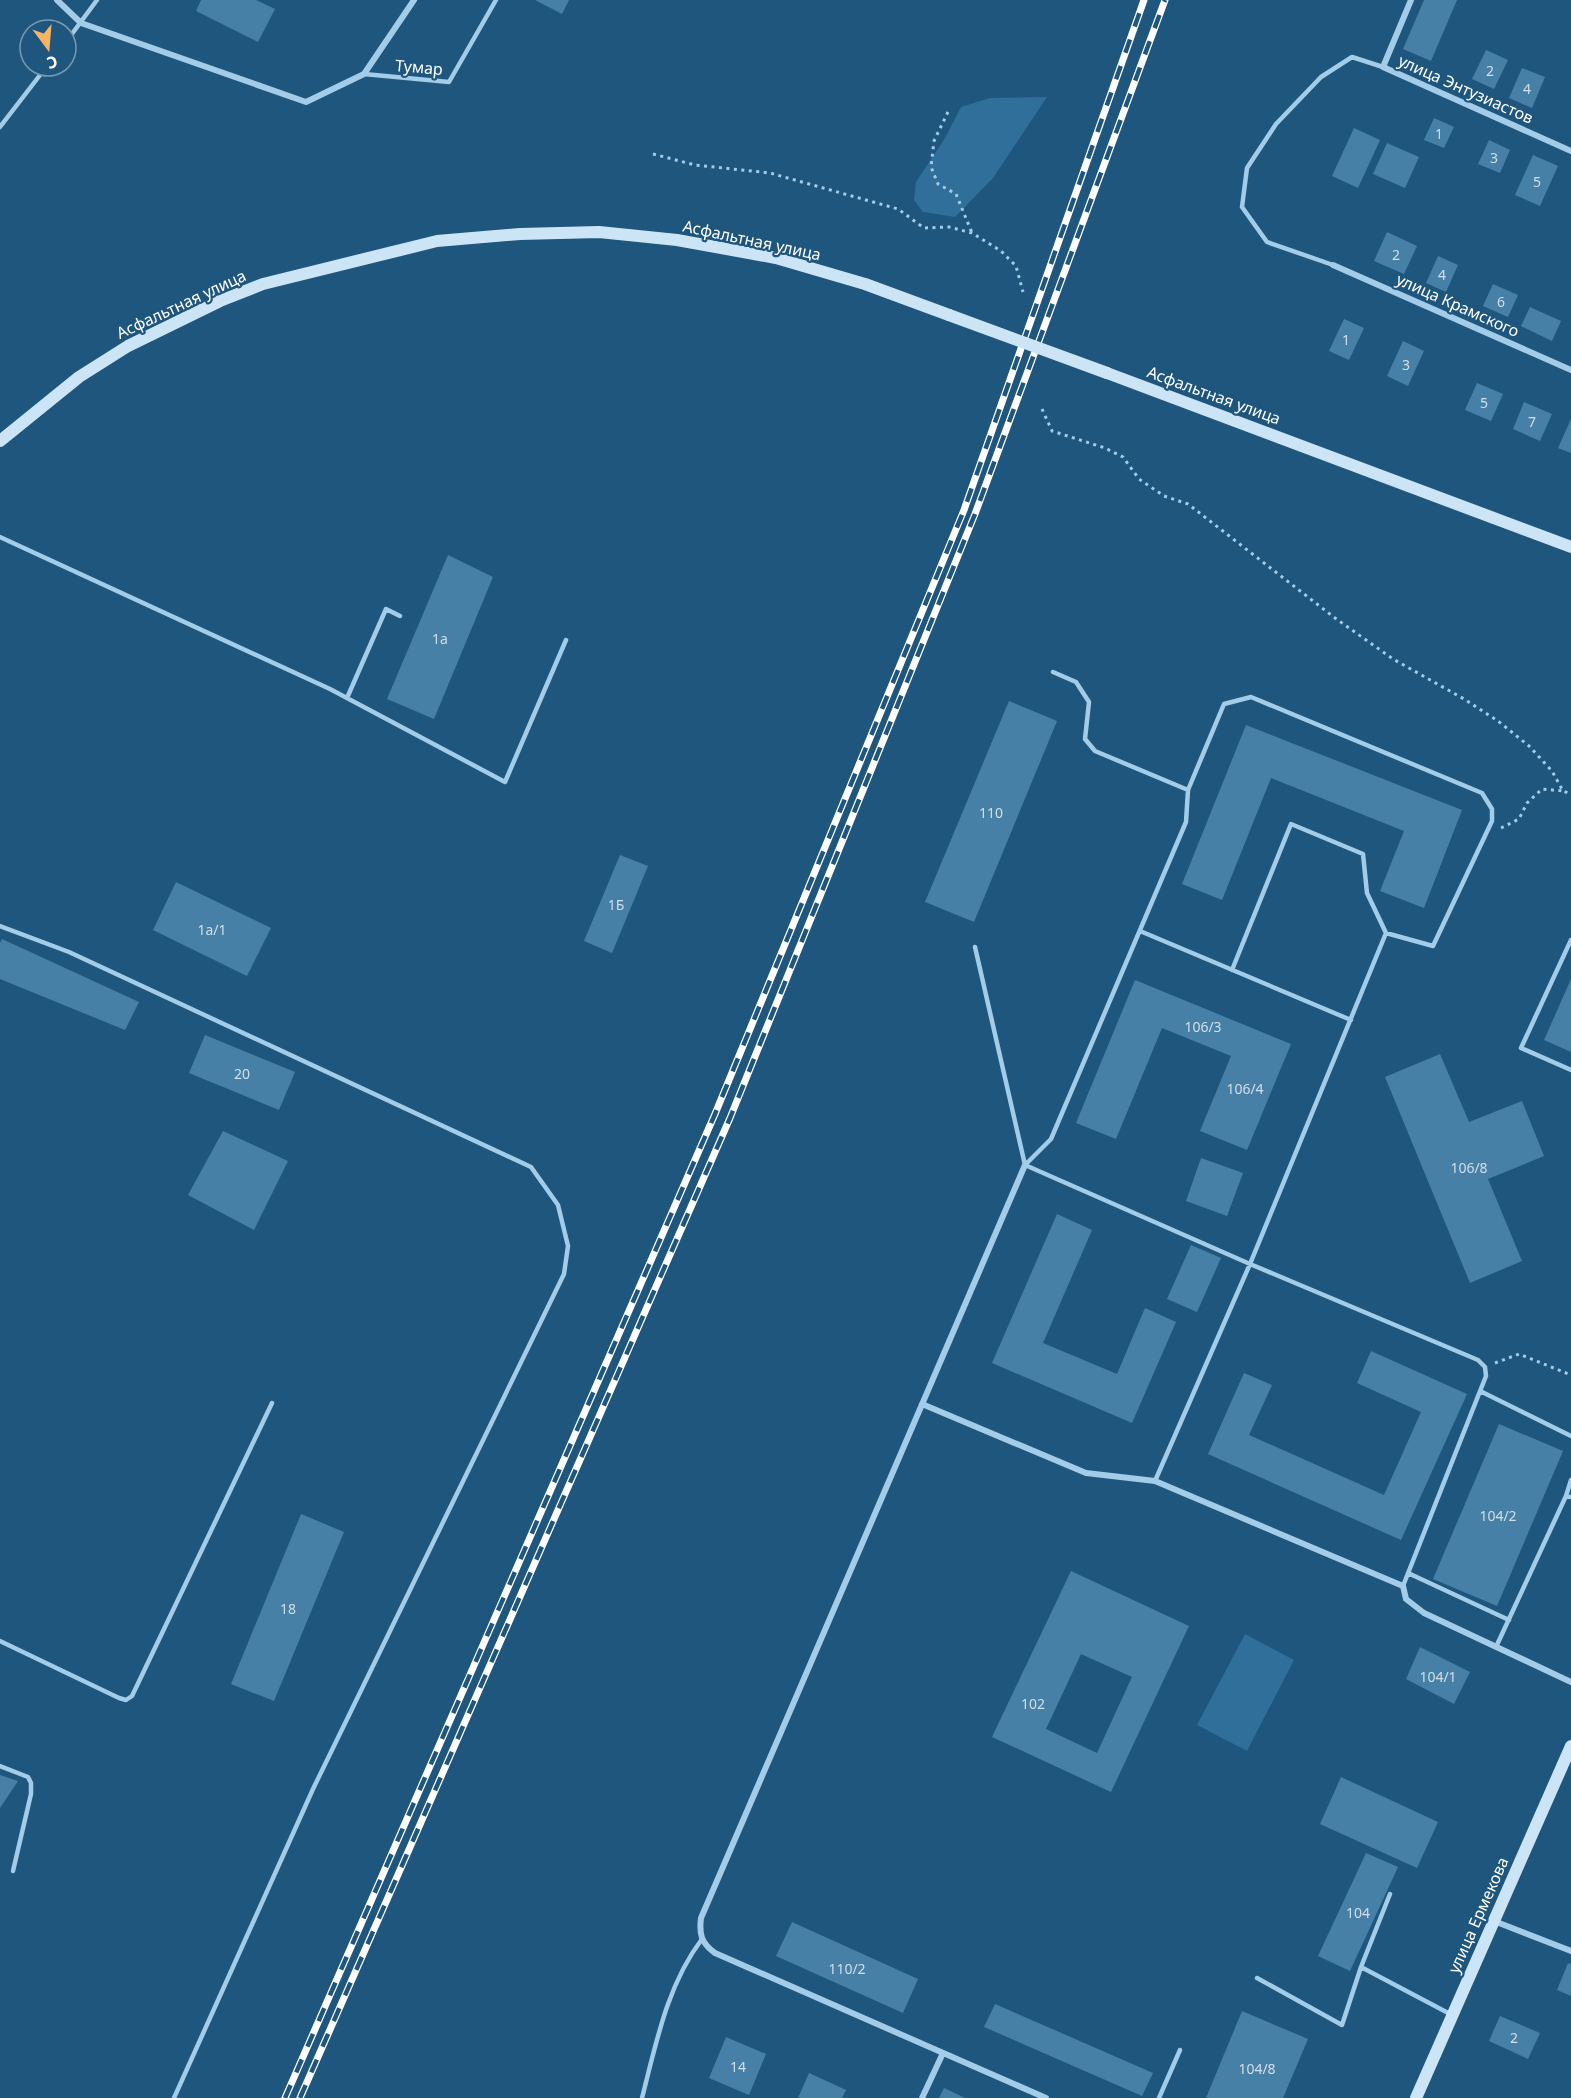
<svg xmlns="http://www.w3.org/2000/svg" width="1571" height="2098" font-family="'Noto Sans',sans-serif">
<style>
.green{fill:#2f6f9a}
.building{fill:#4780a7;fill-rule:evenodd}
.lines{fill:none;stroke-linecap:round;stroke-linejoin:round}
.path{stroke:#a2cce7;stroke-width:3;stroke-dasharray:3 4.5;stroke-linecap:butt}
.service{stroke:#a2cce7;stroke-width:4.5}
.minor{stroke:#a2cce7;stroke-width:6}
.secondary{stroke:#cce5f6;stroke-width:12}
.rail-casing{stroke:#fff;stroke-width:7}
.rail{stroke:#1f567d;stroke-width:4.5;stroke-dasharray:14;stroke-linecap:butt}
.secondary-bridge{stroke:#cce5f6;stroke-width:12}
.labels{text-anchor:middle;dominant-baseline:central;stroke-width:4.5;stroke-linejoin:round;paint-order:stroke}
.number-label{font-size:14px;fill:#d1dfe9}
.street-label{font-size:16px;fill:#fff;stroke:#1f567d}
</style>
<rect width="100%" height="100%" fill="#1f567d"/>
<path class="green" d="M 1047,97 L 993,178 L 955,217 L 923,212 L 914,200 L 916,182 L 945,138 L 961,107 L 990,98 Z
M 1245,1634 L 1294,1660 L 1247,1751 L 1197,1725 Z"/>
<path class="building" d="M 201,0 L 256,0 L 275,9 L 258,42 L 196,11 Z
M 535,0 L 569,0 L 562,14 Z
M 1424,0 L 1457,0 L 1431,61 L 1403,49 Z
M 1486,50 L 1508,60 L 1494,89 L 1472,79 Z
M 1522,68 L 1545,77 L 1532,108 L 1509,98 Z
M 1434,118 L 1454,127 L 1444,148 L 1424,140 Z
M 1354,128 L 1380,140 L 1358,188 L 1332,176 Z
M 1489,140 L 1510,150 L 1500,173 L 1478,164 Z
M 1387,143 L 1419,157 L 1405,188 L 1373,174 Z
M 1533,155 L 1558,166 L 1540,206 L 1515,195 Z
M 1387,232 L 1417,246 L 1404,274 L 1374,261 Z
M 1438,256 L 1458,265 L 1446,292 L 1426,283 Z
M 1493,284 L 1518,295 L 1508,317 L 1483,306 Z
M 1530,307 L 1561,321 L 1552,341 L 1521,326 Z
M 1344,319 L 1364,328 L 1349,360 L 1329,351 Z
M 1403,341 L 1424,351 L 1408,386 L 1387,376 Z
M 1477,383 L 1503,394 L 1491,421 L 1465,410 Z
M 1524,402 L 1552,414 L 1540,441 L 1513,429 Z
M 1571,419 L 1571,453 L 1558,448 Z
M 448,555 L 493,577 L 434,719 L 387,699 Z
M 1009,701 L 1057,721 L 974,922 L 925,902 Z
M 1246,725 L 1462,810 L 1424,908 L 1380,891 L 1404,831 L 1271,778 L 1222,900 L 1182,884 Z
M 620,855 L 648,866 L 612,953 L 584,941 Z
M 176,882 L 271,928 L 247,976 L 153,930 Z
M 2,939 L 139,1002 L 125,1030 L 0,979 L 0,943 Z
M 1571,979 L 1571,1052 L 1544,1040 Z
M 1135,980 L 1291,1044 L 1247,1150 L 1200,1131 L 1231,1056 L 1162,1028 L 1116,1139 L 1076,1123 Z
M 205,1035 L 295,1072 L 279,1110 L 189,1073 Z
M 1440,1054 L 1469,1122 L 1522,1101 L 1544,1156 L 1488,1179 L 1522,1261 L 1470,1283 L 1385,1077 Z
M 223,1131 L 288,1161 L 254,1230 L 188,1195 Z
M 1201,1158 L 1243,1173 L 1227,1216 L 1186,1201 Z
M 1057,1214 L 1092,1230 L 1043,1343 L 1117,1374 L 1145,1308 L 1176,1322 L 1132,1423 L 992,1363 Z
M 1191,1245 L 1221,1258 L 1197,1312 L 1167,1299 Z
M 1371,1351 L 1467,1394 L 1401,1540 L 1208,1454 L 1244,1373 L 1272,1385 L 1249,1435 L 1384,1495 L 1421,1412 L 1357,1383 Z
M 1499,1424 L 1563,1451 L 1497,1606 L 1433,1579 Z
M 301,1514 L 344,1532 L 274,1701 L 231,1684 Z
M 1071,1571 L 1189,1626 L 1111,1792 L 992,1737 ZM 1081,1654 L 1132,1677 L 1097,1753 L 1046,1729 Z
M 1420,1647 L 1470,1672 L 1454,1704 L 1406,1679 Z
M 0,1775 L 18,1781 L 0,1808 Z
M 1341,1777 L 1438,1822 L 1417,1868 L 1320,1824 Z
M 1366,1853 L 1398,1867 L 1350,1971 L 1318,1956 Z
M 792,1922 L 918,1979 L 903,2013 L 776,1956 Z
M 1568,1963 L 1571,1964 L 1571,1996 L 1557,1990 Z
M 995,2004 L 1153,2073 L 1142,2096 L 984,2027 Z
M 1242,2011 L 1308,2039 L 1283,2098 L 1206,2098 Z
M 1500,2016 L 1540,2033 L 1528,2059 L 1489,2041 Z
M 726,2037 L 766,2054 L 749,2095 L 709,2078 Z
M 809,2073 L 846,2090 L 842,2098 L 798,2098 Z
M 944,2088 L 965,2098 L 939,2098 Z"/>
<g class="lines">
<path class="path" d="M 948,112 L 934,141 L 931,167 L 938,184 L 956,194 L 972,233
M 653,154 L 695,165 L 770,173 L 898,209 L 924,228 L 949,227 L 972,233 L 1001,251 L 1016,266 L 1023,292
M 1042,409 L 1052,431 L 1105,448 L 1123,457 L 1139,479 L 1164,496 L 1188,504 L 1335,618 L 1393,659 L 1464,699 L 1498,721 L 1529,746 L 1552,771 L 1563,791 L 1571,794
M 1501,828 L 1519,819 L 1527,803 L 1542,789 L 1563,791
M 1495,1363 L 1519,1354 L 1571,1375"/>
<path class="service" d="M 66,42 L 97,0
M 364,74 L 449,82 L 496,0
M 0,127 L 47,66
M 1333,265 L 1267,242 L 1242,207 L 1247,168 L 1276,124 L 1321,77 L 1352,57 L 1383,67
M 0,537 L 330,689 L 505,782 L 566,640
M 1053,672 L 1076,682 L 1089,702 L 1085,739 L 1095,751 L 1188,790
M 347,698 L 386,609 L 400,616
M 0,926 L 69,952 L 531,1167 L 558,1205 L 568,1246 L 564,1274 L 313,1789 L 174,2098
M 1140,931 L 1351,1020
M 1571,940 L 1521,1048 L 1571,1070
M 975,947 L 1025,1165
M 1232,970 L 1291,824 L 1363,854 L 1367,893 L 1386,933
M 1025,1165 L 1051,1139 L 1186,822 L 1188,790 L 1224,704 L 1251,697 L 1482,793 L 1492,809 L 1492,821 L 1433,946 L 1386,933 L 1250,1264 L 1155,1481
M 1025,1165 L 1250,1264 L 1478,1360 L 1485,1367 L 1486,1376 L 1403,1586
M 1480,1391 L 1571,1436
M 1566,1496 L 1571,1480
M 1408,1573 L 1509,1620
M 0,1641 L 119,1698 L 126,1700 L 132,1696 L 272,1403
M 1496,1647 L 1566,1496 L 1571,1497
M 0,1766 L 28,1777 L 31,1783 L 31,1794 L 13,1871
M 1390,1894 L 1361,1967 L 1452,2015
M 1257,1978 L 1342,2025 L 1361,1967
M 642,2098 C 656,2044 667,1985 702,1939
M 1159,2098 L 1180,2050"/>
<path class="minor" d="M 57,0 L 81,23 L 306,102 L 364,74 L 414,0
M 1411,0 L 1383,67 L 1571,151
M 1333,265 L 1571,370
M 1025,1165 L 701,1918 C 699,1934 701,1943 715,1953 L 1046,2098
M 922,1404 L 1086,1473 L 1155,1481 L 1403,1586 L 1406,1599 L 1424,1613 L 1571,1682
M 1494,1921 L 1571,1951
M 922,2098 L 943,2053"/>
<path class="secondary" d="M 1107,373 L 1571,547
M 0,441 L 79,377 L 128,346 L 220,301 L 263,284 L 437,241 L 520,234 L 599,232 L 677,240 L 776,258 L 865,284 L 949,315
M 1416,2098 L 1571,1746"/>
<defs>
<path id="rail" d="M 285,2098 L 715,1114 L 964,510 L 1144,0
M 300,2098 L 730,1118 L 975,514 L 1165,0"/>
</defs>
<use href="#rail" class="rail-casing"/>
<use href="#rail" class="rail"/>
<path class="secondary-bridge" d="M 949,315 L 1107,373"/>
</g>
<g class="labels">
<g class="number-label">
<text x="1490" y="70">2</text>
<text x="1527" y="88">4</text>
<text x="1439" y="133">1</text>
<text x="1494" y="157">3</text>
<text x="1537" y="181">5</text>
<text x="1396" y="254">2</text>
<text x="1442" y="274">4</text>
<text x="1501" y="301">6</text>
<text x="1346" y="339">1</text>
<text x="1406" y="364">3</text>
<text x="1484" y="402">5</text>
<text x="1532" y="421">7</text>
<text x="440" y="638">1a</text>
<text x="991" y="812">110</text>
<text x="616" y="904">1Б</text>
<text x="212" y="929">1а/1</text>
<text x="1203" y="1026">106/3</text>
<text x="242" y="1073">20</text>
<text x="1245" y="1088">106/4</text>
<text x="1469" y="1167">106/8</text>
<text x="1498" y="1515">104/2</text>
<text x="288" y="1608">18</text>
<text x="1438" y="1676">104/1</text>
<text x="1033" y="1703">102</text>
<text x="1358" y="1912">104</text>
<text x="847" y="1968">110/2</text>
<text x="1514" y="2037">2</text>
<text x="738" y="2066">14</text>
<text x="1257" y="2068">104/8</text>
</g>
<g class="street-label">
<text transform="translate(419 67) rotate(5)">Тумар</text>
<text transform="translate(1466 89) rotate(24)">улица Энтузиастов</text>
<text transform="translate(752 240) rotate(12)">Асфальтная улица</text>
<text transform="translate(181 304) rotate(-25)">Асфальтная улица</text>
<text transform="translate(1458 305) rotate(24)">улица Крамского</text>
<text transform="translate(1214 395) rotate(20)">Асфальтная улица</text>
<text transform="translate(1478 1915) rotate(-66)">улица Ермекова</text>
</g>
</g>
<g transform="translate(48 48) rotate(164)"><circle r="28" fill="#1f567d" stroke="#799ab1" stroke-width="1.5"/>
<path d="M0-4.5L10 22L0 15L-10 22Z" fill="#f5b562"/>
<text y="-9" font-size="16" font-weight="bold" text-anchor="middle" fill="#ffffff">С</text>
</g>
</svg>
